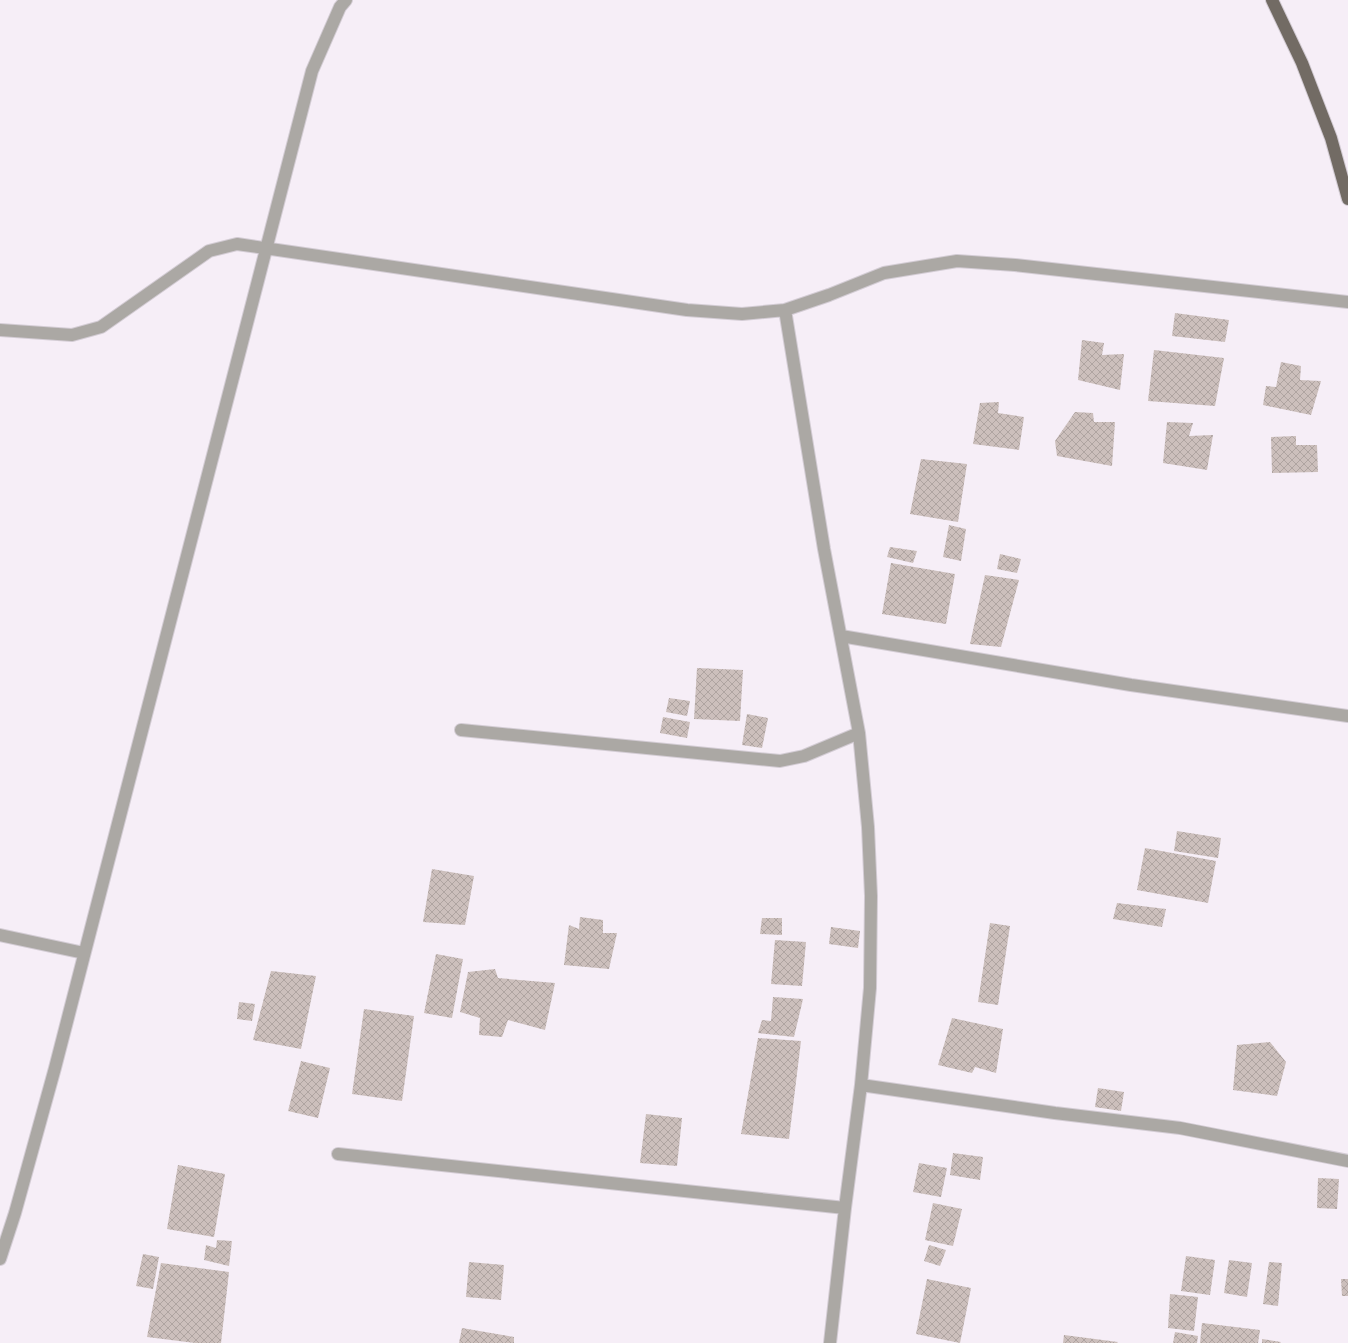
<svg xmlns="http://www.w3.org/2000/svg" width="1348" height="1343" font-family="'Work Sans',sans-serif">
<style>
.building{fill:url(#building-cross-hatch)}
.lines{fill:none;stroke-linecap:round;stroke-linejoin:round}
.minor-casing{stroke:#d3ccd4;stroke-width:14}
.major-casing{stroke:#d3ccd4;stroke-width:14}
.minor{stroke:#aba8a4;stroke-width:12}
.major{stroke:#726b64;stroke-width:12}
</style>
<defs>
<pattern id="building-cross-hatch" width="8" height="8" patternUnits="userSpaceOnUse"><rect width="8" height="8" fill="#ccbfbc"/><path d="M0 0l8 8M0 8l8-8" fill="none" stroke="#afa4a1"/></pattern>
</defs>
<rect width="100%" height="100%" fill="#f6eef7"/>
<path class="building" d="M 1175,313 L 1229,320 L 1225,342 L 1172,336 Z
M 1082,340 L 1104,343 L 1102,355 L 1124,354 L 1120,390 L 1078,380 Z
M 1154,350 L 1224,358 L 1215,406 L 1148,401 Z
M 1281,362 L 1301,366 L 1300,380 L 1321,381 L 1311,415 L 1263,405 L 1266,386 L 1276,387 Z
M 999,402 L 998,413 L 1024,417 L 1019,450 L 973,444 L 980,403 Z
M 1075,412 L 1093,413 L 1094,422 L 1115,422 L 1112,466 L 1057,456 L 1055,441 Z
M 1167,422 L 1193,423 L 1189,436 L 1213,435 L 1207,470 L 1163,463 Z
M 1296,436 L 1296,445 L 1317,445 L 1318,472 L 1272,473 L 1271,437 Z
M 921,459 L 967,464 L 958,522 L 910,514 Z
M 949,525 L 966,529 L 961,561 L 943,557 Z
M 890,547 L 917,551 L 913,563 L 887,557 Z
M 1000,554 L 1021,559 L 1017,573 L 997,569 Z
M 891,563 L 955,574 L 946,624 L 882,614 Z
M 985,575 L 1019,580 L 1001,647 L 970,644 Z
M 697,668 L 743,670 L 740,721 L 694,719 Z
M 669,698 L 690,701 L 687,716 L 666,712 Z
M 747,714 L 768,718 L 762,748 L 742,745 Z
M 663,717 L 690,722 L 687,738 L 660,733 Z
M 1177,831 L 1221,838 L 1218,858 L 1174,851 Z
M 1145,848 L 1216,861 L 1208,903 L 1137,890 Z
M 432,869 L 474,876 L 465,925 L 423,922 Z
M 1117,903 L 1166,909 L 1162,927 L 1113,919 Z
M 580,917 L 603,920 L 603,933 L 617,933 L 609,969 L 564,965 L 569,925 L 579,929 Z
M 762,918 L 782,918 L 782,935 L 760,934 Z
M 990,923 L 1010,926 L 998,1005 L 978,1002 Z
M 831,927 L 860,931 L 858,948 L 829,944 Z
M 775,940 L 806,942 L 802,986 L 771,984 Z
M 436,954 L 463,959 L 452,1018 L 424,1013 Z
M 495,969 L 498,978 L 555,983 L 545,1030 L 508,1020 L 502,1037 L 479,1035 L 480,1018 L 460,1012 L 468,972 Z
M 271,971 L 316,976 L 301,1049 L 253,1040 Z
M 773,997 L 803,999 L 794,1037 L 758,1033 L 762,1020 L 771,1021 Z
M 239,1002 L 255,1004 L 252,1021 L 237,1019 Z
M 364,1009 L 414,1016 L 402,1101 L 352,1094 Z
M 952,1018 L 1003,1029 L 996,1073 L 975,1067 L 972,1073 L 938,1065 Z
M 758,1038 L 801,1041 L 789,1139 L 741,1134 Z
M 1270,1042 L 1286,1062 L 1277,1096 L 1233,1090 L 1237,1045 Z
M 301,1061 L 330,1068 L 318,1118 L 288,1111 Z
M 1098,1088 L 1124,1092 L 1121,1111 L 1095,1107 Z
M 646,1114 L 682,1118 L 677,1166 L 640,1163 Z
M 953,1153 L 983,1157 L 980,1180 L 950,1175 Z
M 919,1163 L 947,1168 L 941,1197 L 913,1192 Z
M 178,1165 L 225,1174 L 214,1237 L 167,1229 Z
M 1318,1178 L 1339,1179 L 1337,1209 L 1317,1208 Z
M 933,1203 L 962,1209 L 953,1246 L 925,1240 Z
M 217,1240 L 232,1241 L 229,1266 L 204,1260 L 206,1245 L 216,1248 Z
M 929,1245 L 946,1250 L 940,1266 L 924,1261 Z
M 143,1254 L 159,1257 L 153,1289 L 136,1286 Z
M 1186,1256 L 1215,1260 L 1210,1295 L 1181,1291 Z
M 1229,1260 L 1252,1263 L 1247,1297 L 1224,1293 Z
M 469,1262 L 504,1265 L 501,1300 L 466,1297 Z
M 1269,1262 L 1282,1263 L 1278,1306 L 1263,1304 Z
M 161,1263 L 229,1272 L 221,1343 L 195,1343 L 147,1337 Z
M 927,1279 L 971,1288 L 960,1343 L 916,1334 Z
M 1341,1279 L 1348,1279 L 1348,1296 L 1342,1296 Z
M 1170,1294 L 1198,1297 L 1194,1331 L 1168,1328 Z
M 1202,1323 L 1260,1330 L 1258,1343 L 1200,1343 Z
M 462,1328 L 514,1337 L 514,1343 L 459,1343 Z
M 1175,1332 L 1198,1336 L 1197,1343 L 1173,1343 Z
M 1064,1335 L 1118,1342 L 1117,1343 L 1063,1343 Z
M 1262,1339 L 1281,1342 L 1280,1343 L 1262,1343 Z"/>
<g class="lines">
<defs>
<path id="minor" d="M 785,310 L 824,549 L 859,733 L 868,827 L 871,896 L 870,988 L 861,1085 L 845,1208 L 830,1343
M 0,330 L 72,335 L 101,327 L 209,251 L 237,244 L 687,310 L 742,314 L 785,310 L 829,295 L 884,273 L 957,261 L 1015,265 L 1348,302
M 841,636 L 1131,685 L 1348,716
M 461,730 L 780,761 L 804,756 L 859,733
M 0,935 L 84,953
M 861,1085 L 1055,1113 L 1180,1128 L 1348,1161
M 338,1154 L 845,1208
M 0,1259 L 15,1213 L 55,1068 L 312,71 L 340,7 L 346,0"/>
<path id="major" d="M 1272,0 L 1302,63 L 1331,138 L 1348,199"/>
</defs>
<use href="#minor" class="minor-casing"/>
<use href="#major" class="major-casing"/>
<use href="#minor" class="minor"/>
<use href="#major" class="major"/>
</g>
</svg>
